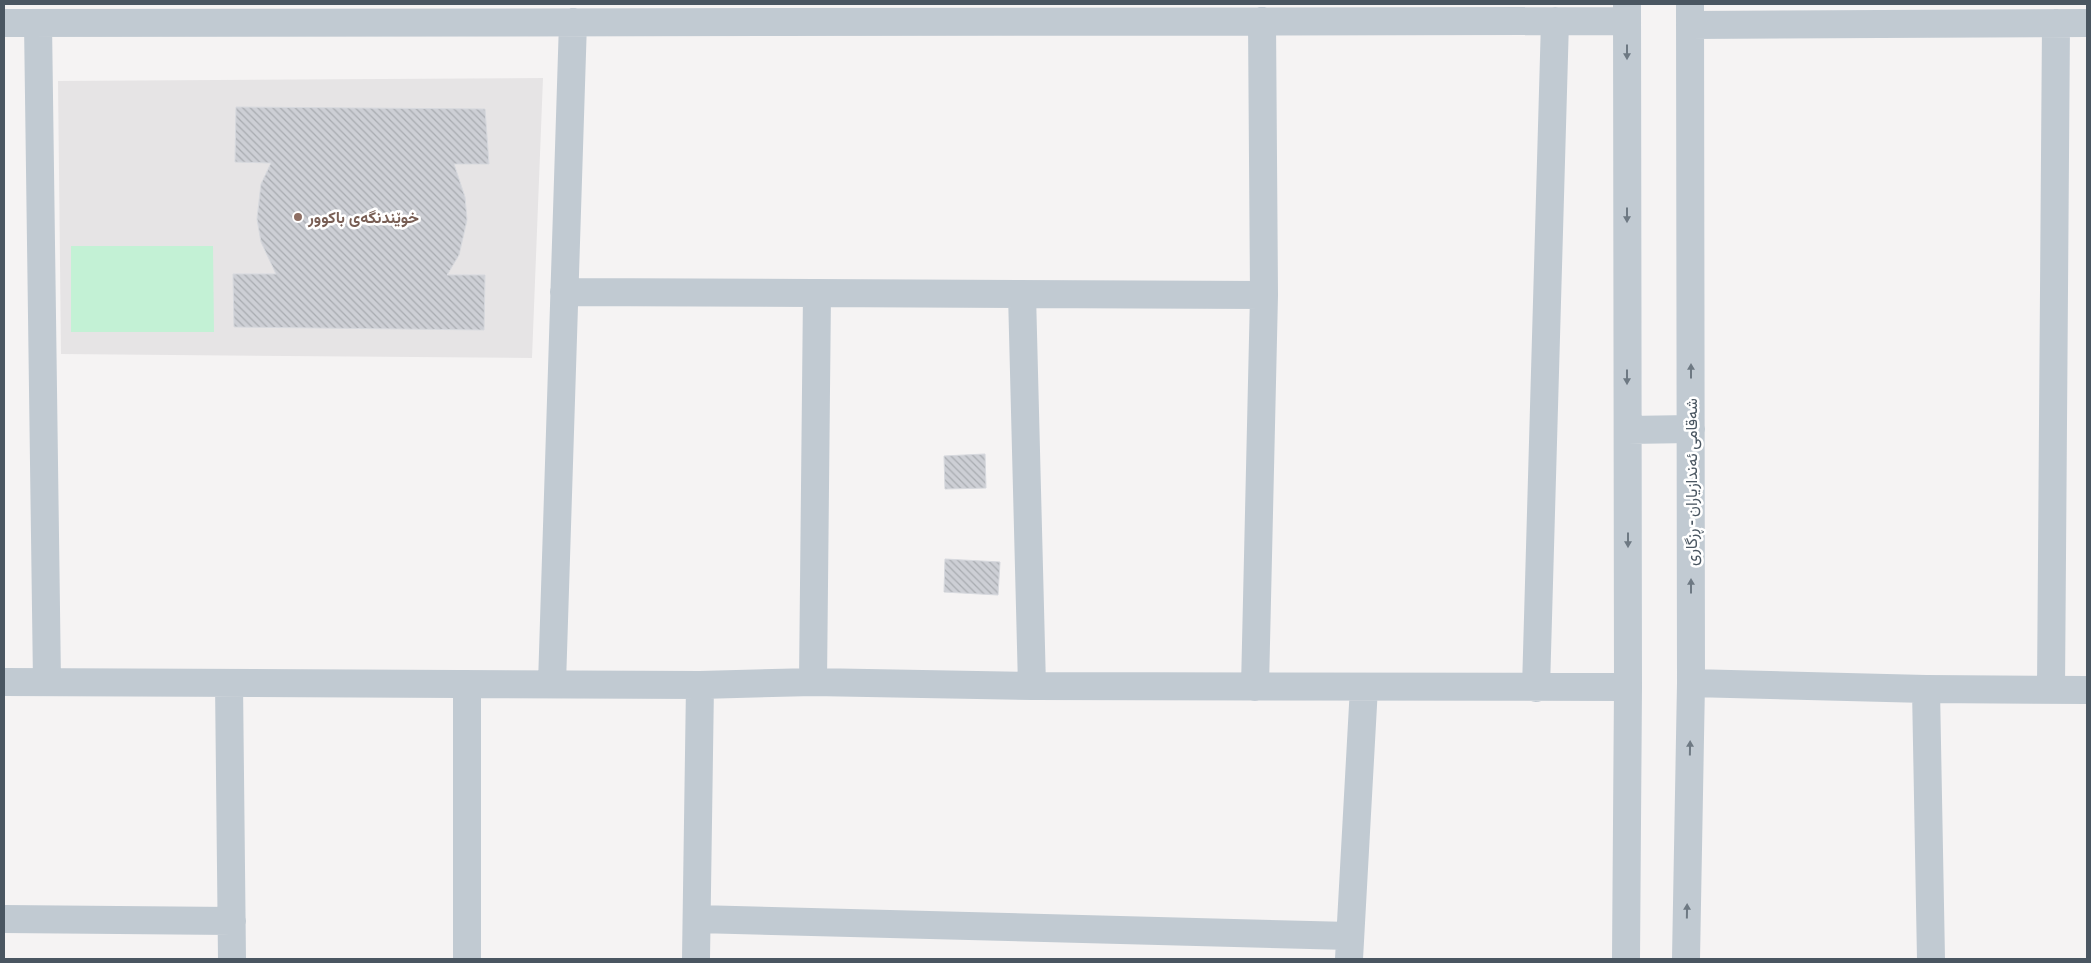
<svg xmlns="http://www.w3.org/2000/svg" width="2091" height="963" font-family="'Archivo Narrow',Vazirmatn,sans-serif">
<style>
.education{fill:#e6e4e5}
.green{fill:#c3f1d5}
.building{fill:url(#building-back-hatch);stroke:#d7d9de}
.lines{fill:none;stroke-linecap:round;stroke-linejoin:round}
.minor{stroke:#c1cad2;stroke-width:28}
.oneway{fill:#6e7983}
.education-dot{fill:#8d6e63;stroke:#fff;stroke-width:2}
.labels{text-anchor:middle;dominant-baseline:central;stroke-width:5;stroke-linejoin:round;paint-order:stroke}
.education-label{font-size:16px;font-weight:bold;fill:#785e54;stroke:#fff;text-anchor:start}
.street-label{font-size:16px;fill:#4a5661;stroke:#fff}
</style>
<defs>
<pattern id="building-back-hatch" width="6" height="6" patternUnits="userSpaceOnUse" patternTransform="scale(1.25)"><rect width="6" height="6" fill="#cdcfd5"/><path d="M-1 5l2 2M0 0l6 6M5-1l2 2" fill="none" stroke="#a8abb0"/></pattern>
</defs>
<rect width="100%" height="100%" fill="#f5f3f3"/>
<path class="education" d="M 543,78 L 532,358 L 61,354 L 58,81 Z"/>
<path class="green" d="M 71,246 L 213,246 L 214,332 L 71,332 Z"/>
<path class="building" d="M 236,107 L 485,109 L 489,164 L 454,164 L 465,197 L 467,220 L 459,255 L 447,275 L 485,275 L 484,330 L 234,327 L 233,274 L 276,274 L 261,242 L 257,219 L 261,184 L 271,163 L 235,162 Z
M 985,454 L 986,488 L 945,489 L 944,456 Z
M 945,559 L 1000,562 L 998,595 L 944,592 Z"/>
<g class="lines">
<path class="minor" d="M 4,23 L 1627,21
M 38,23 L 47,682
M 1690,25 L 2087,23
M 564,292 L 1264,295
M 1022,294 L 1032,686
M 1628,430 L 1691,429
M 4,682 L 700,685 L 813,682 L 1032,686 L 1628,687
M 813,682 L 817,293
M 229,683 L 232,959
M 1691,683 L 1926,689 L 2087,690
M 467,684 L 467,959
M 552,684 L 573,22
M 1255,687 L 1264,295 L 1262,21
M 1536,688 L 1555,21
M 1926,689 L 1931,959
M 2051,690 L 2056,23
M 4,919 L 232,921
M 697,919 L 1350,936
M 696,959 L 700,685
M 1349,959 L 1364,687
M 1626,959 L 1628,687 L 1627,4
M 1686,959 L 1691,683 L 1690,4"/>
</g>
<defs><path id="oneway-solid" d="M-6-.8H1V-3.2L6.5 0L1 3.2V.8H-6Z" transform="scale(1.25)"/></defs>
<g class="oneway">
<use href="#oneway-solid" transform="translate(1627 52) rotate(90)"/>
<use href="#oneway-solid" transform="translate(1627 215) rotate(90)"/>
<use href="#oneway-solid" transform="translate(1691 371) rotate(-90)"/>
<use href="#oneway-solid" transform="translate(1627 377) rotate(90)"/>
<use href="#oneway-solid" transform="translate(1628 540) rotate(90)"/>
<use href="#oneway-solid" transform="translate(1691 586) rotate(-90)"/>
<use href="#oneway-solid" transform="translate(1690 748) rotate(-89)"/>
<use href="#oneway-solid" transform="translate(1687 911) rotate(-89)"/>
</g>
<circle class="education-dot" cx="298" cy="217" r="5"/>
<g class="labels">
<g class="education-label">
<text x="308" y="217">خوێندنگەی باکوور</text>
</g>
<g class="street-label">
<text transform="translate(1691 482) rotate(-90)">شەقامی ئەندازیاران - ڕزگاری</text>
</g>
</g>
<rect width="2091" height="963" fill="none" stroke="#4a5661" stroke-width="10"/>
</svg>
